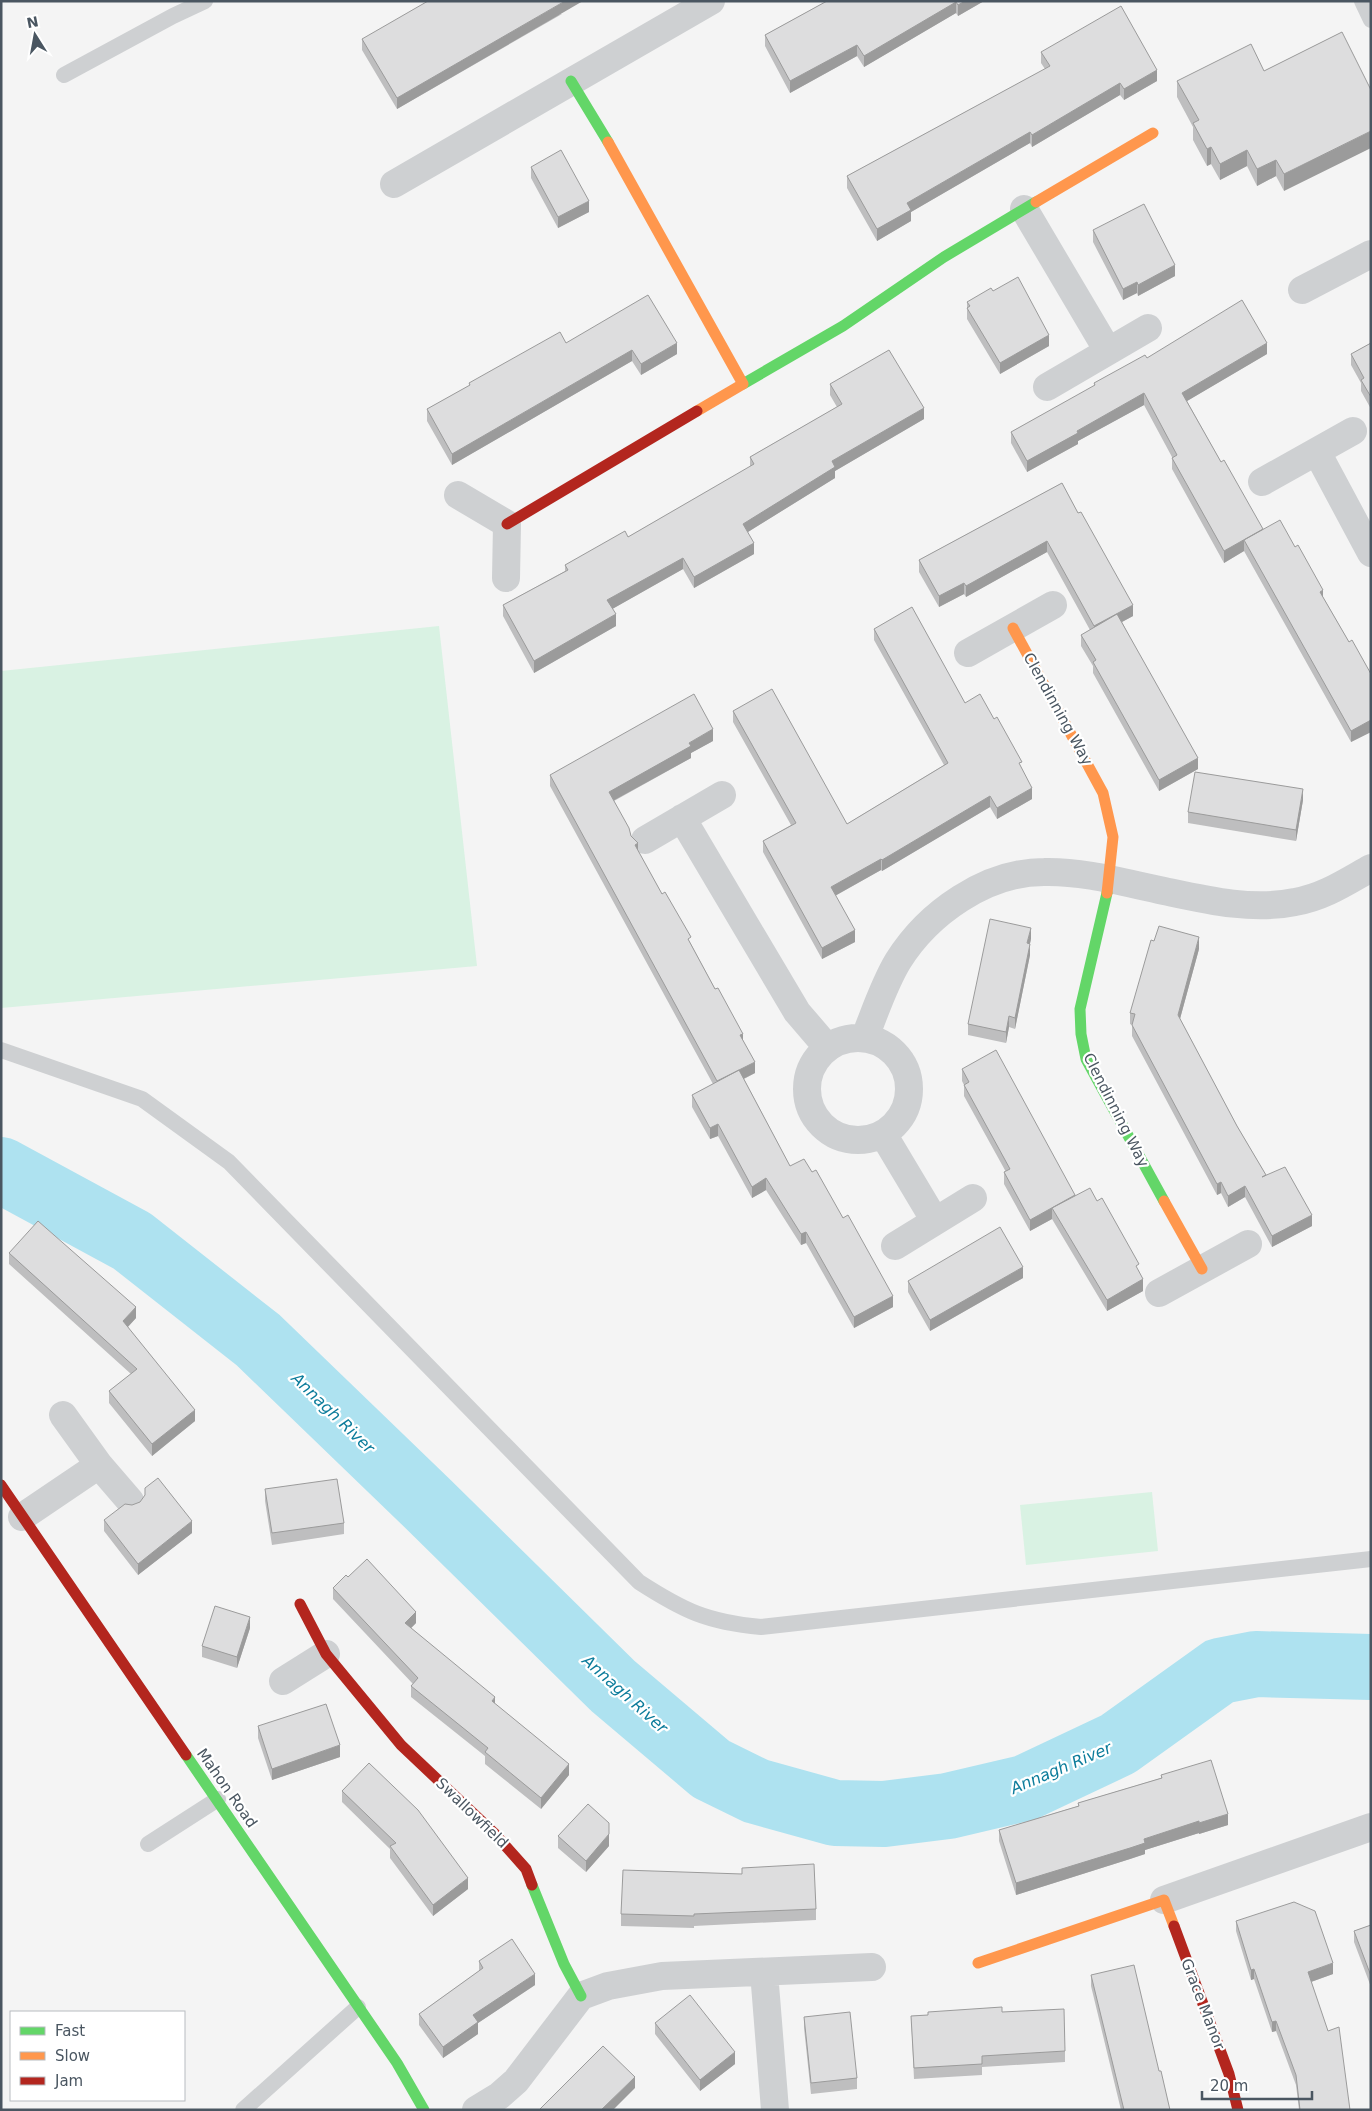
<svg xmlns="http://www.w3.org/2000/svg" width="1372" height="2111" font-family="'DejaVu Sans',sans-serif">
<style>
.green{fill:#d9f2e3}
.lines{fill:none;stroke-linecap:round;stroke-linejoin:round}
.river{stroke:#aee2f0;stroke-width:66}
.lane{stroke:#ced0d2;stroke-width:16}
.street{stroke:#ced0d2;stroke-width:28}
.fast{stroke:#63d668;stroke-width:11}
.slow{stroke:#ff974d;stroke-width:11}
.jam{stroke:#b3261e;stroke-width:11}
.wall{fill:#bebebf}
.shaded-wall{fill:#9b9b9b}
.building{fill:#ddddde;stroke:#9b9b9b}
.labels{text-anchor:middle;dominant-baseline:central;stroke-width:4.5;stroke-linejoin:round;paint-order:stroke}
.street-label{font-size:15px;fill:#4a5661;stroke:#fff}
.water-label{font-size:16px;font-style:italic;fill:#0c7c9b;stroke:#fff}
</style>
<rect width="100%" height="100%" fill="#f4f4f4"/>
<path class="green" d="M 439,626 L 477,966 L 1,1008 L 1,671 Z
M 1152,1492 L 1158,1551 L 1026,1565 L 1020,1505 Z"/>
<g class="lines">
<path class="river" d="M 1,1170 L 132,1241 L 258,1340 L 428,1504 L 613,1686 L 711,1769 L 756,1791 L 835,1813 L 884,1814 L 948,1806 L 1025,1788 L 1118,1744 L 1220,1671 L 1256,1664 L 1371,1667"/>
<path class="lane" d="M 1362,1 L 1371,20
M 64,75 L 173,16 L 205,1
M 1,1050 L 142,1099 L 229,1162 L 639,1582 C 684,1611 707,1622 761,1627 L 1371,1559
M 148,1844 L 218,1799
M 243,2110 L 358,2007"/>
<path class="street" d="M 394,184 L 711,1
M 1024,209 L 1108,351
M 1302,290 L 1371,254
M 1047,387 L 1148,328
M 1317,452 L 1371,553
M 1262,482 L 1353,431
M 458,495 L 507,524 L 506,578
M 968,653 L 1053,605
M 682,818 L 797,1012 L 827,1047
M 645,840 L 722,795
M 865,1037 C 875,1012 884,984 898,961 C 928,913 986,872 1044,872 C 1084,871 1125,883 1164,891 C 1206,900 1252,911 1295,902 C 1324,897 1346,882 1371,868
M807 1089a51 51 0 1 1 102 0a51 51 0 1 1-102 0Z
M 883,1134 L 935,1221
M 895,1246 L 973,1198
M 1159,1293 L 1248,1244
M 99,1465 L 130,1501
M 22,1517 L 99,1465 L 63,1415
M 283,1681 L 326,1654
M 1164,1900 L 1371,1827
M 764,1972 L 775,2110
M 476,2110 L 499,2096 L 516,2081 L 581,1996 L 608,1986 L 662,1976 L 872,1967"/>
<path class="fast" d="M 571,81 L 608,142
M 743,384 L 843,326 L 944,257 L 1036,202
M 1107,893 L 1080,1009 L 1081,1034 L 1086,1059 L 1164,1201
M 186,1755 L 397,2063 L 424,2110
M 532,1885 L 564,1964 L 581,1996"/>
<path class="slow" d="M 608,142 L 743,384 L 697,411
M 1036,202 L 1153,133
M 1013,628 L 1103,793 L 1113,837 L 1107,893
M 1164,1201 L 1202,1269
M 978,1963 L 1164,1900 L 1174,1926"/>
<path class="jam" d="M 507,524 L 697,411
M 1,1485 L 186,1755
M 300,1604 L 326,1654 L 401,1745 L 494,1833 L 526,1869 L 532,1885
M 1174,1926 L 1229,2074 L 1238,2110"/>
</g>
<path class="wall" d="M 827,1 L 984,1 L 958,16 L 956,13 L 864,67 L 857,56 L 790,93 L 765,46 L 765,35 Z
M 562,14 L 397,109 L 362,50 L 362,39 Z
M 1342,32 L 1284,191 L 1276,176 L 1257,186 L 1247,166 L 1220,180 L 1211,164 L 1207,166 L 1193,140 L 1193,127 L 1177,97 L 1177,81 L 1264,71 Z
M 1041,52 L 1157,81 L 1124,100 L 1120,95 L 1032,147 L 1030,143 L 911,212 L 911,221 L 877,241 L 847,188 L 847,176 L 1045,69 L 1041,63 Z
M 531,167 L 589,212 L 558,228 L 531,178 Z
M 1093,230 L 1175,276 L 1138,296 L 1137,293 L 1123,300 L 1093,242 Z
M 993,291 L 1049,346 L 1000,374 L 967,319 L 967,302 Z
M 566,343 L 677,354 L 641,375 L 632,361 L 452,465 L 427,421 L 427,409 L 469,386 L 469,383 Z
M 1371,343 L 1371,409 L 1361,391 L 1361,383 L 1351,365 L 1351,354 Z
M 1267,354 L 1187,401 L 1221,462 L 1263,530 L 1323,597 L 1349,642 L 1371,674 L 1371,732 L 1351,742 L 1244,551 L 1224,563 L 1172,469 L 1172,457 L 1144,405 L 1078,441 L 1078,444 L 1027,472 L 1011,443 L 1011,432 L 1094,386 L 1094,383 L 1147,358 Z
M 830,384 L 924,419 L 835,471 L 835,478 L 748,532 L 754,554 L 694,588 L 683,569 L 612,609 L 616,626 L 534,673 L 503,616 L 503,605 L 565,571 L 565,565 L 628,537 L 750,467 L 750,457 L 837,407 L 830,395 Z
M 1062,483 L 1133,616 L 1122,622 L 1198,769 L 1159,791 L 1093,673 L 1093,666 L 1081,646 L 1081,635 L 1090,630 L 1047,552 L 966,597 L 964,594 L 939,607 L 919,572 L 919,560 Z
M 874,629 L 965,703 L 1022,769 L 1032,799 L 997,819 L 990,807 L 882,871 L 881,870 L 835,896 L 855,942 L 822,959 L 763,852 L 763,841 L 791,825 L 733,722 L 733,711 L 847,824 L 944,765 L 874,640 Z
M 713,741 L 691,753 L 691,758 L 614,801 L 638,851 L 662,894 L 691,944 L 743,1041 L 755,1073 L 744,1079 L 790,1166 L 812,1172 L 843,1218 L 893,1307 L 854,1328 L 806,1243 L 801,1245 L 766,1190 L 752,1198 L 718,1136 L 710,1139 L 692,1107 L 692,1095 L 713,1084 L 550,786 L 550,775 Z
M 1303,800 L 1296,841 L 1188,823 L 1188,812 Z
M 1031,939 L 1030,944 L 1030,955 L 1015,1029 L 1009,1027 L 1006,1043 L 968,1035 L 968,1024 Z
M 1199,949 L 1180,1019 L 1237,1126 L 1266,1175 L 1312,1226 L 1272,1247 L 1245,1197 L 1228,1207 L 1221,1193 L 1217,1195 L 1132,1036 L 1132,1025 L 1130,1024 L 1130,1013 Z
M 962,1069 L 1075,1195 L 1139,1271 L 1143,1291 L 1107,1311 L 1052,1219 L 1030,1231 L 1004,1184 L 1004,1172 L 1006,1172 L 964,1096 L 964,1085 L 962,1081 Z
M 9,1253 L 136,1318 L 128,1327 L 195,1421 L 152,1456 L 109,1403 L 109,1391 L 131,1374 L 9,1264 Z
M 1023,1278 L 930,1331 L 908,1292 L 908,1281 Z
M 265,1489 L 344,1523 L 344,1534 L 272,1545 L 265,1501 Z
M 104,1520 L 192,1533 L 138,1575 L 104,1531 Z
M 333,1588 L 416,1623 L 411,1628 L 495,1704 L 569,1775 L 541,1809 L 485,1764 L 485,1756 L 411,1697 L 411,1686 L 413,1684 L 333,1599 Z
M 250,1628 L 237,1668 L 202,1657 L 202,1646 Z
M 258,1726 L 340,1757 L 272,1780 L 258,1738 Z
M 1161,1775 L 1228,1825 L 1199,1834 L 1199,1833 L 1145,1850 L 1145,1854 L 1130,1859 L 1016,1895 L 999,1841 L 999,1830 L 1078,1806 L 1078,1803 L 1161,1778 Z
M 342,1791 L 468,1889 L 433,1916 L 390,1858 L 390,1849 L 342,1802 Z
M 558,1836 L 609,1846 L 586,1872 L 558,1848 Z
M 816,1909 L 816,1920 L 694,1926 L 694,1928 L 621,1926 L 621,1914 Z
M 1236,1921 L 1333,1974 L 1311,1982 L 1350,2110 L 1299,2110 L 1296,2085 L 1276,2031 L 1272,2032 L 1254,1979 L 1251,1980 L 1236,1931 Z
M 1371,1925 L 1371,1987 L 1354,1942 L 1354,1931 Z
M 479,1961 L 535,1985 L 478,2023 L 478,2034 L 443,2058 L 419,2025 L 419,2014 L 479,1971 Z
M 1091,1975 L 1159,2071 L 1170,2110 L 1121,2110 L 1091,1986 Z
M 1002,2012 L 1065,2051 L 1065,2062 L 982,2067 L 982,2075 L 914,2079 L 911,2016 Z
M 804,2017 L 857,2078 L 857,2089 L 811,2094 L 804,2028 Z
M 655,2023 L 735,2064 L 700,2091 L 655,2034 Z"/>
<path class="shaded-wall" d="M 565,1 L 583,1 L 397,109 L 397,98 Z
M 965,1 L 984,1 L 958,16 L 958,5 Z
M 956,2 L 956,13 L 864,67 L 864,56 Z
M 857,45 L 857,56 L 790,93 L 790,81 Z
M 1157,70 L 1157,81 L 1124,100 L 1124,89 Z
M 1120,83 L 1120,95 L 1032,147 L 1032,135 Z
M 1371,131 L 1371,148 L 1284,191 L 1284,174 Z
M 1030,132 L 1030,143 L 911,212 L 911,221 L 877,241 L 877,229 L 907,203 Z
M 1211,147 L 1211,164 L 1207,166 L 1207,149 Z
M 1247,150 L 1247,166 L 1220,180 L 1220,164 Z
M 1276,160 L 1276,176 L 1257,186 L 1257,169 Z
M 589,201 L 589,212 L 558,228 L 558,217 Z
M 1175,265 L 1175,276 L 1138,296 L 1138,285 Z
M 1137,282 L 1137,293 L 1123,300 L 1123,289 Z
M 1049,335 L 1049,346 L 1000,374 L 1000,363 Z
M 677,343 L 677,354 L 641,375 L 641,364 Z
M 1267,343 L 1267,354 L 1182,404 L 1182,393 Z
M 632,350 L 632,361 L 452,465 L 452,454 Z
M 1144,393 L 1144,405 L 1078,441 L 1078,444 L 1027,472 L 1027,461 L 1077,431 Z
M 924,408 L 924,419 L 835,471 L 835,478 L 743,535 L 743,524 L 832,461 Z
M 1263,529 L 1263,540 L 1244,540 L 1244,551 L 1224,563 L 1224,551 Z
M 1047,541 L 1047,552 L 966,597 L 966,586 Z
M 754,543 L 754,554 L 694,588 L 694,577 Z
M 683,558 L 683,569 L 607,612 L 607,600 Z
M 964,583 L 964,594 L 939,607 L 939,596 Z
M 1323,590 L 1323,601 L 1320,592 Z
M 1133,605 L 1133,616 L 1094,637 L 1094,626 Z
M 616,614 L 616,626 L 534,673 L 534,661 Z
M 1371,720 L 1371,732 L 1351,742 L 1351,731 Z
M 713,729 L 713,741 L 691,753 L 691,758 L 609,803 L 609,792 L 689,743 Z
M 1198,758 L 1198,769 L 1159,791 L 1159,780 Z
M 1032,788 L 1032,799 L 997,819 L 997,808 Z
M 1303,789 L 1303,800 L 1296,841 L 1296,830 Z
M 990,796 L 990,807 L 882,871 L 882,860 Z
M 638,843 L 638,854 L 635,845 Z
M 881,859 L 881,870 L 831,898 L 831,887 Z
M 1031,928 L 1031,939 L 1027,955 L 1027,943 Z
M 855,930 L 855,942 L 822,959 L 822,948 Z
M 1199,937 L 1199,949 L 1178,1026 L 1178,1015 Z
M 1030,944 L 1030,955 L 1015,1029 L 1015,1018 Z
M 1009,1016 L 1009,1027 L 1006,1043 L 1006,1032 Z
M 743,1034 L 743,1045 L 740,1035 Z
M 755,1062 L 755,1073 L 717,1092 L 717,1081 Z
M 718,1124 L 718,1136 L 710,1139 L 710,1128 Z
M 766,1178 L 766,1190 L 752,1198 L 752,1187 Z
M 1221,1182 L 1221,1193 L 1217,1195 L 1217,1184 Z
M 1245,1186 L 1245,1197 L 1228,1207 L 1228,1196 Z
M 1075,1195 L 1052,1208 L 1052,1219 L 1030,1231 L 1030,1220 Z
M 1312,1215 L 1312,1226 L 1272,1247 L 1272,1236 Z
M 806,1232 L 806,1243 L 801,1245 L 801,1234 Z
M 1023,1267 L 1023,1278 L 930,1331 L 930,1320 Z
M 1143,1279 L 1143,1291 L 1107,1311 L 1107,1300 Z
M 893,1296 L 893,1307 L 854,1328 L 854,1317 Z
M 136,1307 L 136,1318 L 123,1332 L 123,1321 Z
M 195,1410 L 195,1421 L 152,1456 L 152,1444 Z
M 192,1521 L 192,1533 L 138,1575 L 138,1564 Z
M 416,1612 L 416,1623 L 405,1634 L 405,1623 Z
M 250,1617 L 250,1628 L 237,1668 L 237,1657 Z
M 495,1697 L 495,1708 L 492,1701 Z
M 340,1745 L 340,1757 L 272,1780 L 272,1769 Z
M 569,1764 L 569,1775 L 541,1809 L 541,1798 Z
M 1228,1814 L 1228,1825 L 1199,1834 L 1199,1823 Z
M 1199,1821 L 1199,1833 L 1145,1850 L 1145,1854 L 1130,1859 L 1016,1895 L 1016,1883 L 1144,1839 Z
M 609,1834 L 609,1846 L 586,1872 L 586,1861 Z
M 468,1878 L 468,1889 L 433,1916 L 433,1905 Z
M 1333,1963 L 1333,1974 L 1308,1983 L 1308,1972 Z
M 1254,1969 L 1254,1979 L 1251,1980 L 1251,1970 Z
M 535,1974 L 535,1985 L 478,2023 L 478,2034 L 443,2058 L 443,2047 L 473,2015 Z
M 1276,2021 L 1276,2031 L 1272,2032 L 1272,2022 Z
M 735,2052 L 735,2064 L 700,2091 L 700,2080 Z
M 635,2077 L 635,2088 L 613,2110 L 601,2110 Z"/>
<path class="building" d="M 428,1 L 565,1 L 397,98 L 362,39 Z
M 827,1 L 965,1 L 958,5 L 956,2 L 864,56 L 857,45 L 790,81 L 765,35 Z
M 1121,6 L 1157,70 L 1124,89 L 1120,83 L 1032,135 L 1030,132 L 907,203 L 911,210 L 877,229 L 847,176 L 1050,66 L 1041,52 Z
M 1342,32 L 1371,90 L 1371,131 L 1284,174 L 1276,160 L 1257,169 L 1247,150 L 1220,164 L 1211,147 L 1207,149 L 1193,123 L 1199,120 L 1177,81 L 1251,44 L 1264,71 Z
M 561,150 L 589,201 L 558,217 L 531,167 Z
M 1144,204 L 1175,265 L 1138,285 L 1137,282 L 1123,289 L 1093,230 Z
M 1018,277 L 1049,335 L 1000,363 L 967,308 L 970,306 L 967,302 L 991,288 L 993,291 Z
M 648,295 L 677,343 L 641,364 L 632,350 L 452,454 L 427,409 L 470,385 L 469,383 L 560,332 L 566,343 Z
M 1242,300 L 1267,343 L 1182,393 L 1221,462 L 1224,460 L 1263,529 L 1224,551 L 1172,458 L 1177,455 L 1144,393 L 1077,431 L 1078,433 L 1027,461 L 1011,432 L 1095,385 L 1094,383 L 1145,355 L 1147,358 Z
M 1371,343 L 1371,397 L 1361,380 L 1364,378 L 1351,354 Z
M 889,350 L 924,408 L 832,461 L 835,467 L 743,524 L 754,543 L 694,577 L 683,558 L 607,600 L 616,614 L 534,661 L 503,605 L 568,570 L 565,565 L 625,531 L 628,537 L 754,464 L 750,457 L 842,404 L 830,384 Z
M 1062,483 L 1078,513 L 1081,512 L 1133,605 L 1094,626 L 1047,541 L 966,586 L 964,583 L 939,596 L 919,560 Z
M 1280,520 L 1295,547 L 1298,545 L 1323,590 L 1320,592 L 1349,642 L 1352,640 L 1371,674 L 1371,720 L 1351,731 L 1244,540 Z
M 912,607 L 965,703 L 980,694 L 994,719 L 997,717 L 1022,762 L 1019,763 L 1032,788 L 997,808 L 990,796 L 882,860 L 881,859 L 831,887 L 855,930 L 822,948 L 763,841 L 796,823 L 733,711 L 772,689 L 847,824 L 948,763 L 874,629 Z
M 1117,614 L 1198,758 L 1159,780 L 1093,662 L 1096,660 L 1081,635 Z
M 694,694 L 713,729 L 689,743 L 691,746 L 609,792 L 629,828 L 631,836 L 638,843 L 635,845 L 662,894 L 665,892 L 691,937 L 688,939 L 715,989 L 718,988 L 743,1034 L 740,1035 L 755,1062 L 717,1081 L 550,775 Z
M 1195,772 L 1303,789 L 1296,830 L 1188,812 Z
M 990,919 L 1031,928 L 1027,943 L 1030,944 L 1015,1018 L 1009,1016 L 1006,1032 L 968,1024 Z
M 1159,926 L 1199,937 L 1178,1015 L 1237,1126 L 1266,1175 L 1262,1177 L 1285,1167 L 1312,1215 L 1272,1236 L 1245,1186 L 1228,1196 L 1221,1182 L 1217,1184 L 1132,1025 L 1135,1014 L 1130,1013 L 1151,940 L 1154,941 Z
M 996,1050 L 1075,1195 L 1030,1220 L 1004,1172 L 1010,1169 L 964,1085 L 969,1082 L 962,1069 Z
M 739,1070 L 790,1166 L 804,1159 L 812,1172 L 816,1170 L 843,1218 L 848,1215 L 893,1296 L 854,1317 L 806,1232 L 801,1234 L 766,1178 L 752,1187 L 718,1124 L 710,1128 L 692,1095 Z
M 1090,1188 L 1097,1201 L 1102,1198 L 1139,1264 L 1136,1266 L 1143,1279 L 1107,1300 L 1052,1208 Z
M 38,1221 L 136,1307 L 123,1321 L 195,1410 L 152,1444 L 109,1391 L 137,1369 L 9,1253 Z
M 1000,1227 L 1023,1267 L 930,1320 L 908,1281 Z
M 158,1478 L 192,1521 L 138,1564 L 104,1520 L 125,1504 L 132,1505 L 140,1502 L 145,1495 L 145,1488 Z
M 337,1479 L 344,1523 L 272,1533 L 265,1489 Z
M 367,1559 L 416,1612 L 405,1623 L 495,1697 L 492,1701 L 569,1764 L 541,1798 L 485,1752 L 488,1748 L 411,1686 L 418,1678 L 333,1588 L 346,1575 L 348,1577 Z
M 215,1606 L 250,1617 L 237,1657 L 202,1646 Z
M 326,1704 L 340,1745 L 272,1769 L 258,1726 Z
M 1211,1760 L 1228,1814 L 1199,1823 L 1199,1821 L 1144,1839 L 1145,1843 L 1130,1848 L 1016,1883 L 999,1830 L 1079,1806 L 1078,1803 L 1162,1778 L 1161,1775 Z
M 369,1763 L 418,1810 L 468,1878 L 433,1905 L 390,1846 L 396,1843 L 342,1791 Z
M 588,1804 L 609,1823 L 609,1834 L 586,1861 L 558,1836 Z
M 814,1864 L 816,1909 L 694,1914 L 694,1916 L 621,1914 L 623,1870 L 742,1874 L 742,1868 Z
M 1294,1902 L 1315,1911 L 1333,1963 L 1308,1972 L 1328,2031 L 1339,2027 L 1350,2110 L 1300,2110 L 1296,2075 L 1276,2021 L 1272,2022 L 1254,1969 L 1251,1970 L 1236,1921 Z
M 1371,1925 L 1371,1976 L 1354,1931 Z
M 512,1939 L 535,1974 L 473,2015 L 478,2022 L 443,2047 L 419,2014 L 483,1968 L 479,1961 Z
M 1134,1965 L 1159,2071 L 1161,2071 L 1170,2110 L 1124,2110 L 1091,1975 Z
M 690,1995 L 735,2052 L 700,2080 L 655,2023 Z
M 1002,2007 L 1002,2012 L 1064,2009 L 1065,2051 L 982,2056 L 982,2064 L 914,2068 L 911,2016 L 928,2015 L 928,2012 Z
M 850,2012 L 857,2078 L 811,2083 L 804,2017 Z
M 603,2046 L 635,2077 L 601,2110 L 539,2110 Z"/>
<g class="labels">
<g class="street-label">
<text transform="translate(1058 709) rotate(61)">Clendinning Way</text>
<text transform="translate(1116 1110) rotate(63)">Clendinning Way</text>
<text transform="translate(227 1788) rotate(55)">Mahon Road</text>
<text transform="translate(472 1813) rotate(44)">Swallowfield</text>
<text transform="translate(1203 2004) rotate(69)">Grace Manor</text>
</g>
<g class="water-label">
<text transform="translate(333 1413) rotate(44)">Annagh River</text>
<text transform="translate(625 1694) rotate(42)">Annagh River</text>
<text transform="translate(1061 1768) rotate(-23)">Annagh River</text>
</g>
</g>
<rect width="1372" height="2111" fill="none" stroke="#4a5661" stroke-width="5"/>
<rect x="10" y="2011" width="175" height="90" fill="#ffffff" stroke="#b7bbc0"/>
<rect x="20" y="2027" width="25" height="8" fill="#63d668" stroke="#b7bbc0"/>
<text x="55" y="2036" font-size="15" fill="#4a5661">Fast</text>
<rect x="20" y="2052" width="25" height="8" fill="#ff974d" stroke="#b7bbc0"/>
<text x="55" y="2061" font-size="15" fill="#4a5661">Slow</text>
<rect x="20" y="2077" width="25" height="8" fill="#b3261e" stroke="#b7bbc0"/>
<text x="55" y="2086" font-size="15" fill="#4a5661">Jam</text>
<g transform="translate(35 35) rotate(349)" stroke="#ffffff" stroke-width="4" paint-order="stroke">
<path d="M0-4L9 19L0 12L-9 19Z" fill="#4a5661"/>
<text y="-8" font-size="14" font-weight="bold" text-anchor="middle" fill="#4a5661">N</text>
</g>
<path d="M1202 2091v8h110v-8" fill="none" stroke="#4a5661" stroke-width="2.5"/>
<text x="1210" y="2091" font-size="15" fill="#4a5661" stroke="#ffffff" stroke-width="4" paint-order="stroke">20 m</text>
</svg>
